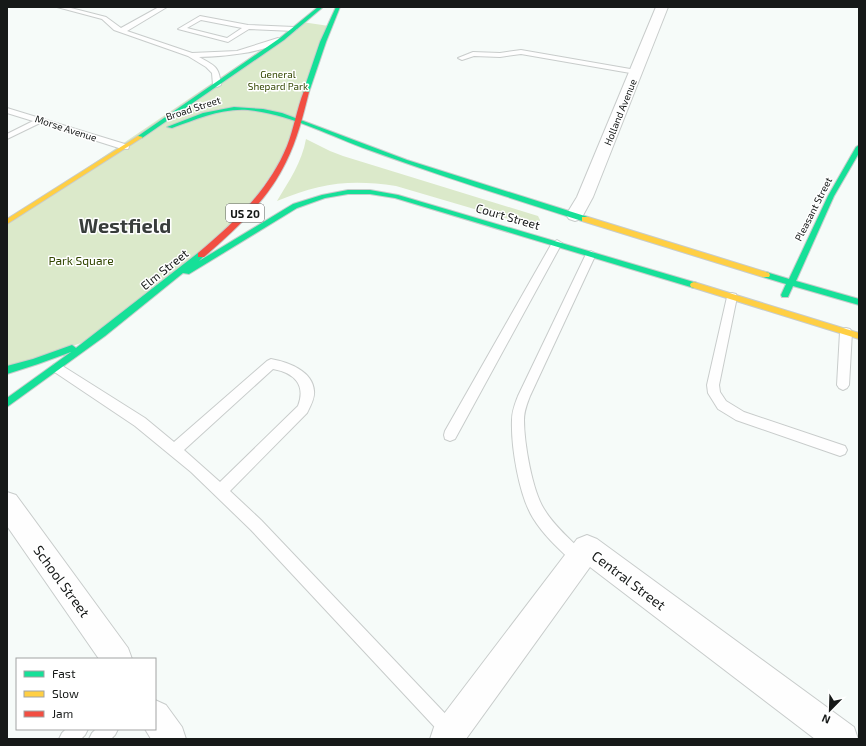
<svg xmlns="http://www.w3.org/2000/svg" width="866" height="746" font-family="'Exo 2',sans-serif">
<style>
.green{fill:#dbe9ca}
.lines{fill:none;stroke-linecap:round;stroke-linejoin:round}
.lane-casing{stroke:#c8cccb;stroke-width:2}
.street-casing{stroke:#c8cccb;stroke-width:2}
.fast-casing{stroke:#c8cccb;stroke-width:2}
.slow-casing{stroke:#c8cccb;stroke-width:2}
.jam-casing{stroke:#c8cccb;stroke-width:2}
.lane{fill:#fefefe;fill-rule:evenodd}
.street{fill:#fefefe;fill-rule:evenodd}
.fast{fill:#16e098;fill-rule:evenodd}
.slow{fill:#ffcf43;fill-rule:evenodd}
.jam{fill:#f24e42;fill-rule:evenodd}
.labels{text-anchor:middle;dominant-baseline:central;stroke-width:3;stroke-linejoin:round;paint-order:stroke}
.far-park-label{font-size:10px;fill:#324600;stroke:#fff}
.far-street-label{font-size:10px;fill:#161918;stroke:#fff}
.shield{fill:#fff;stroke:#5c5e5d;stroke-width:1}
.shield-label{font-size:11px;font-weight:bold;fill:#161918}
.street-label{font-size:12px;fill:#161918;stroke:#fff}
.park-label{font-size:12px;fill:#324600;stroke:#fff}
.near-street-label{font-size:14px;fill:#161918;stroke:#fff}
.town-label{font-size:20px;font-weight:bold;fill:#383d3b;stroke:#fff}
</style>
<rect width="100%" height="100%" fill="#f6fbf9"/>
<path class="green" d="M 302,22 L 329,26 L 291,145 L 244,214 L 101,336 L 7,369 L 7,222 Z
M 306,139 L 330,151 L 343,156 L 538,216 L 540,220 L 537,225 L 529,225 L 396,186 C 350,179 320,183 277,201 C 289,181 302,162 306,139 Z"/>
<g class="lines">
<defs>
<path id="lane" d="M 57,7 L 67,7 L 106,17 L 121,28 L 159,7 L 167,7 L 127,31 L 192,53 L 237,51 L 278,38 L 281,40 C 266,53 220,57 199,57 C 215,66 219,66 221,85 L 217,87 L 213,85 L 212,73 L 206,67 L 188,56 L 114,30 L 102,19 Z
M 200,16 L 248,25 L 294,27 L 297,29 L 294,31 L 249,29 L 228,42 L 178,29 ZM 201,20 L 242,28 L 227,38 L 187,28 Z
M 521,50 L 636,70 L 640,72 L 636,74 L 521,54 L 500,57 L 474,56 L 462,60 L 458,58 L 473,52 L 500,53 Z
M 7,108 L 128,145 L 129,147 L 128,149 L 122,149 L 40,123 L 7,139 L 7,134 L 33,121 L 7,113 Z
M 557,240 L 562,243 L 455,439 L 450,441 L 445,439 L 444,435 L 445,431 L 552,243 Z
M 591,251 L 596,254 L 530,396 C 527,404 524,411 524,420 C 524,442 532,490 544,509 C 554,526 571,540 585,554 L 587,559 L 585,564 L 580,566 L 575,564 C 560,550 544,536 533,518 C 519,495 511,447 512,420 C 512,411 515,404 518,396 L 586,254 Z
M 732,293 L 736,294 L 737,297 L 719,385 L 720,392 L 726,401 L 744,412 L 845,446 L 847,450 L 845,454 L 840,456 L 736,420 L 718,409 L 708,393 L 707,385 L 727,297 L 728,294 Z
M 846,328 L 850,329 L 852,332 L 849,385 L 847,388 L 843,390 L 839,388 L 837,385 L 840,332 L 842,329 Z
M 271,359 C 288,362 313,371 314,391 C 315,398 310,407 307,413 L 230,491 L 261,520 L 456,725 L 459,731 L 456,737 L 452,739 L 444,737 L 251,530 L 191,472 L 135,426 L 53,371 L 51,368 L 53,365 L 57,363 L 61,365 L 145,418 L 174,442 L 267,361 ZM 273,369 C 295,373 306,385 298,406 L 220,482 L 184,450 Z
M 66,729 L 88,729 L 85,735 L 81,739 L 59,739 L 62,733 Z
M 96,729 L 118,729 L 115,735 L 111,739 L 89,739 L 92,733 Z"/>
<path id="street" d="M 656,7 L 668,7 L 593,197 L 581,219 L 575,221 L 569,219 L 566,215 L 577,197 Z
M 7,492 L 16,495 L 128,648 L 132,659 L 99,659 L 7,526 Z
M 587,535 L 597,539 L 854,727 L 858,739 L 815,739 L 590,567 L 466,739 L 430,739 L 434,727 L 577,539 Z
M 155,700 L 166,705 L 182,727 L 186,739 L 151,739 L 145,729 L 155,729 Z"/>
<path id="fast" d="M 318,7 L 323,7 L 284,40 L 142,138 L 138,138 L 138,136 L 280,38 Z
M 336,7 L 340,7 L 326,42 L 309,92 L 304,93 L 303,92 L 320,42 Z
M 234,107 L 263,109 L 282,113 L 407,160 L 588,217 L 589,219 L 588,221 L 582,221 C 511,198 440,176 369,150 C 330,136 290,114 248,110 C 222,108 197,119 172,128 L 167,127 L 203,113 Z
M 859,145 L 859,153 L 834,196 L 796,281 L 859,299 L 859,305 L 793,286 L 788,297 L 782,297 L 781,295 L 786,284 L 763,277 L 762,275 L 766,272 L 789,279 L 828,196 L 856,147 Z
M 348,190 L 370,190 L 398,195 L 697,283 L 698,285 L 694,288 L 395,198 L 370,194 L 348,194 L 325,198 L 297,208 L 189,274 L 183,273 L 105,336 L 7,407 L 7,398 L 71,352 L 38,364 L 7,374 L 7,366 L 33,359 L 72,345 L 76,348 L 198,253 L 204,253 L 205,255 L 199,261 L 293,204 L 322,195 Z"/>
<path id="slow" d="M 138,136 L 143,137 L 7,224 L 7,219 Z
M 582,217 L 588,217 L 769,273 L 770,275 L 769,277 L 763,277 L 582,221 Z
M 694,282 L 859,333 L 859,339 L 691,287 L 690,285 L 691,283 Z"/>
<path id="jam" d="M 304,91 L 309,92 C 303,116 297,140 286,162 C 268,200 235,230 204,257 L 198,257 L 198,253 C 234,223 269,190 287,146 C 294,128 297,108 304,91 Z"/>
</defs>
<use href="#lane" class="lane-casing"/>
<use href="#street" class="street-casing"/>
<use href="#fast" class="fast-casing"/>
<use href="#slow" class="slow-casing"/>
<use href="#jam" class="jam-casing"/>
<use href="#lane" class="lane"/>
<use href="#street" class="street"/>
<use href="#fast" class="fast"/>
<use href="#slow" class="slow"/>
<use href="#jam" class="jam"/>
</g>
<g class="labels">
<g class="far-park-label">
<text x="278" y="74">General<tspan x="278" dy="12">Shepard Park</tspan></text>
</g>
<g class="far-street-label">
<text transform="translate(193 108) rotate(-18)">Broad Street</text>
<text transform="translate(620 112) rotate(-68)">Holland Avenue</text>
<text transform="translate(66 128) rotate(18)">Morse Avenue</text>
<text transform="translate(813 209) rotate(-63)">Pleasant Street</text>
</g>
<rect class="shield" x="226" y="204" width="38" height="18" rx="3"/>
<g class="shield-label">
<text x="245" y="213">US 20</text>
</g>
<g class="street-label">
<text transform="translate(508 216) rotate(16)">Court Street</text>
<text transform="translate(164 269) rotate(-39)">Elm Street</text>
</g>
<g class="park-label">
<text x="81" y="260">Park Square</text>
</g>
<g class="near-street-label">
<text transform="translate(629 580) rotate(37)">Central Street</text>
<text transform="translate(62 581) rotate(54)">School Street</text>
</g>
<g class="town-label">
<text x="125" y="225">Westfield</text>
</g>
</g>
<rect width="866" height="746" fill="none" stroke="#161918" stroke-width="16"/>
<rect x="16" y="658" width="140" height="72" fill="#ffffff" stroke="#a2a3a3"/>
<rect x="24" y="671" width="20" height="6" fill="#16e098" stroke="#a2a3a3"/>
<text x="52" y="678" font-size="12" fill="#161918">Fast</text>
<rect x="24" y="691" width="20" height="6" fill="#ffcf43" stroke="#a2a3a3"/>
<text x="52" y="698" font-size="12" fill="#161918">Slow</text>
<rect x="24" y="711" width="20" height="6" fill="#f24e42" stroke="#a2a3a3"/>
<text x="52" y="718" font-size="12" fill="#161918">Jam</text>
<g transform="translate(830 710) rotate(203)" stroke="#ffffff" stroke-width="3" paint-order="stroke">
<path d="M0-3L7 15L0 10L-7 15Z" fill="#161918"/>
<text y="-6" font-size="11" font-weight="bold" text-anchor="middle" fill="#161918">N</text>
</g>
</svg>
